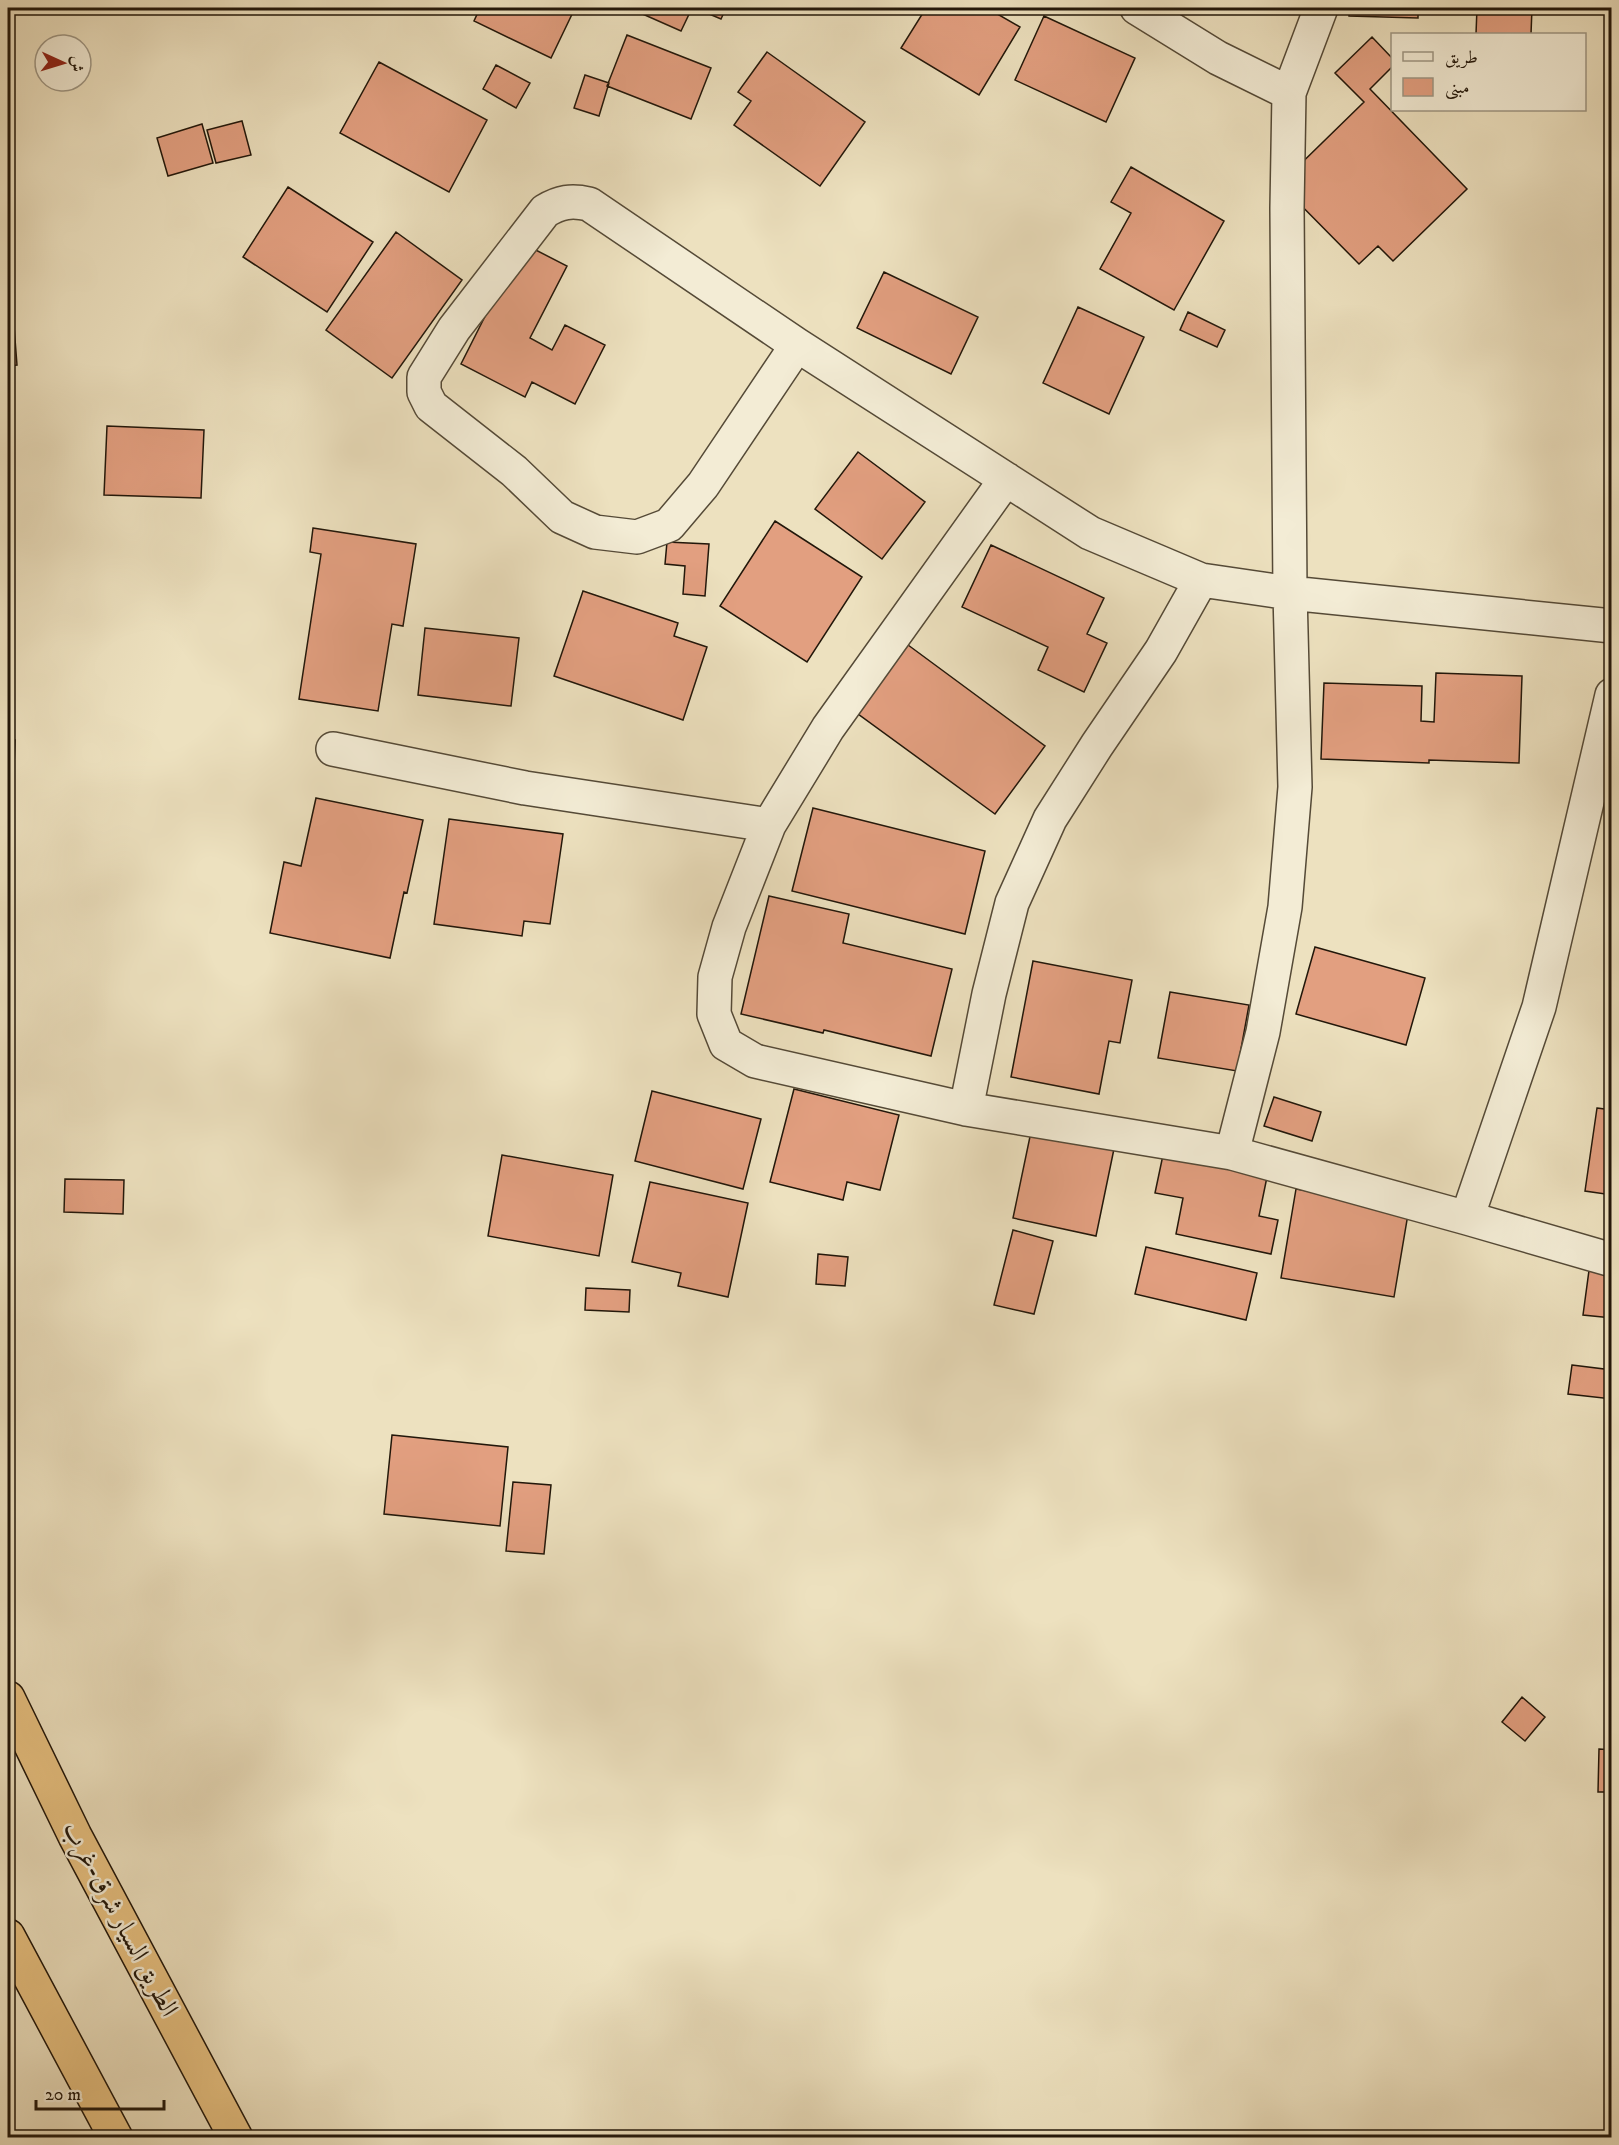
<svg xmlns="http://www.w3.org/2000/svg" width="1619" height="2145" font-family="'IM FELL DW Pica',Amiri,serif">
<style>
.building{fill:#e29f80;stroke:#22170a;stroke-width:1.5}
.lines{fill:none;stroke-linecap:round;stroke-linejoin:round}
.minor-casing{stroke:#554a37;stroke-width:36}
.motorway-casing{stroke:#22170a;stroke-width:36}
.minor{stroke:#f3ecd5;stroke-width:33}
.motorway{stroke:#e6c080;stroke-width:33}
.labels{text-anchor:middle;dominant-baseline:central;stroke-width:5;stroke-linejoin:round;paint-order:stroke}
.street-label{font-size:26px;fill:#22170a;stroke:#f3ecd5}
</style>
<rect width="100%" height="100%" fill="#ede1bf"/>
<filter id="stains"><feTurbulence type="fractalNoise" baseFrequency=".00333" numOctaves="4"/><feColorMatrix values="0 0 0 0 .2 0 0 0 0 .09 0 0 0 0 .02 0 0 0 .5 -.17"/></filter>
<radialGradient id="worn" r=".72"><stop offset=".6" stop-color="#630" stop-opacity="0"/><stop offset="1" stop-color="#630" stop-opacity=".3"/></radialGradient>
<path class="building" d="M 480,8 L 575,8 L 551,58 L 474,21 Z
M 629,8 L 692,8 L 681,31 Z
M 695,8 L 726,8 L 721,19 Z
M 926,8 L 987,8 L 1020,27 L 979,95 L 901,48 Z
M 1349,8 L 1418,8 L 1418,18 L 1349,16 Z
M 1477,8 L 1532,8 L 1531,34 L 1476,34 Z
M 1044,16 L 1135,58 L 1106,122 L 1015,80 Z
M 627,35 L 711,68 L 691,119 L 607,86 Z
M 1372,37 L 1392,58 L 1392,67 L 1370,89 L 1467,189 L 1393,261 L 1378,246 L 1359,264 L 1280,184 L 1364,102 L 1335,73 Z
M 767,52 L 865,122 L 820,186 L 734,125 L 751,101 L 738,92 Z
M 379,62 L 487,120 L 449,192 L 340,133 Z
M 496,65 L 530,83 L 516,108 L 483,89 Z
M 585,75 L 609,83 L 599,116 L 574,108 Z
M 242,121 L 251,155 L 216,163 L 207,130 Z
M 202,124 L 213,163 L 168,176 L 157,138 Z
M 1131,167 L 1224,221 L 1174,310 L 1100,269 L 1131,213 L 1111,202 Z
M 288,187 L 373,242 L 327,312 L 243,257 Z
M 396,232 L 462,280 L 392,378 L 326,330 Z
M 522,243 L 567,266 L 530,338 L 552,350 L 565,325 L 605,345 L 575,404 L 532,382 L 525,397 L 461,364 Z
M 884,272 L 978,317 L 951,374 L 857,328 Z
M 1078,307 L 1144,337 L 1109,414 L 1043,383 Z
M 1188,312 L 1225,330 L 1217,347 L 1180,330 Z
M 14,326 L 17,365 L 8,366 L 8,327 Z
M 107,426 L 204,430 L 201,498 L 104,495 Z
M 858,452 L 925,502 L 882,559 L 815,509 Z
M 775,521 L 862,577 L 807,662 L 720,606 Z
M 313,528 L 416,544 L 403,626 L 392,624 L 378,711 L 299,699 L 321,554 L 310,552 Z
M 667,542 L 709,544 L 705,596 L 683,594 L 685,566 L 665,564 Z
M 991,545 L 1104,598 L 1087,634 L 1107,643 L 1084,692 L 1038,670 L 1048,647 L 962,607 Z
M 583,591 L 678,623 L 674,636 L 707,647 L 683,720 L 554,676 Z
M 425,628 L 519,638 L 511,706 L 418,695 Z
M 904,642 L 1045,746 L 995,814 L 854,711 Z
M 1436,673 L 1522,676 L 1519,763 L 1429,760 L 1429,763 L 1321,759 L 1324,683 L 1422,686 L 1421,721 L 1434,722 Z
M 8,740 L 15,740 L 13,793 L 8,793 Z
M 316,798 L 423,820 L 407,893 L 404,892 L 390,958 L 270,933 L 284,862 L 301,866 Z
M 813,808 L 985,851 L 965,934 L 792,891 Z
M 449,819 L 563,834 L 550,924 L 524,921 L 522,936 L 434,924 Z
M 769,896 L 849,914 L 843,943 L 952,969 L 931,1056 L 824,1030 L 823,1033 L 741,1014 Z
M 1315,947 L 1425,978 L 1406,1045 L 1296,1014 Z
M 1033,961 L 1132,980 L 1120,1043 L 1109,1041 L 1099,1094 L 1011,1077 Z
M 1170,992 L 1249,1005 L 1237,1071 L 1158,1058 Z
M 794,1089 L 899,1115 L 880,1190 L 847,1182 L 843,1200 L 770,1182 Z
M 652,1091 L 761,1119 L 743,1189 L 635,1161 Z
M 1274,1097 L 1321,1112 L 1312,1141 L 1264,1126 Z
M 1597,1108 L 1612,1110 L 1612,1195 L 1585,1191 Z
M 1032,1127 L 1115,1144 L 1096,1236 L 1013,1218 Z
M 502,1155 L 613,1175 L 599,1256 L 488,1236 Z
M 1163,1155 L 1267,1177 L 1259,1216 L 1278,1220 L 1271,1254 L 1176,1234 L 1183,1198 L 1155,1193 Z
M 65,1179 L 124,1180 L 123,1214 L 64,1212 Z
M 650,1182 L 748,1203 L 728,1297 L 678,1286 L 681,1273 L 632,1262 Z
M 1296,1189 L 1409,1208 L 1394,1297 L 1281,1278 Z
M 1013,1230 L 1053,1241 L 1034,1314 L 994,1305 Z
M 1146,1247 L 1257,1273 L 1246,1320 L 1135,1294 Z
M 818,1254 L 848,1257 L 845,1286 L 816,1284 Z
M 1590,1263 L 1612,1266 L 1612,1318 L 1583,1315 Z
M 586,1288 L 630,1290 L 629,1312 L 585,1310 Z
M 1572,1365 L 1612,1370 L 1612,1399 L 1568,1394 Z
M 392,1435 L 508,1447 L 500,1526 L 384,1514 Z
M 513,1482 L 551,1485 L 544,1554 L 506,1551 Z
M 1522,1697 L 1545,1717 L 1525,1741 L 1502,1722 Z
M 1599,1749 L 1612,1750 L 1612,1792 L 1598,1792 Z"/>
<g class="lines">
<defs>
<path id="minor" d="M 1137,8 L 1218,58 L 1289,93 L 1287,208 L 1290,593 L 1295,787 L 1285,907 L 1263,1032 L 1232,1153
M 1289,93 L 1321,8
M 797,345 L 703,485 L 669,525 L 637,537 L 595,532 L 562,517 L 514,471 L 431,406 L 424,392 L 424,377 L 454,329 L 545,211 C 560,202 571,200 589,204 L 797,345 L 1090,533 L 1201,580 L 1290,593 L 1612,626
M 1006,479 L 828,728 L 769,825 L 729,927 L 715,977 L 714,1014 L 726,1044 L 755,1061 L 966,1109 L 1232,1153 L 1467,1218 L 1612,1260
M 333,749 L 525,788 L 769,825
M 966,1109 L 989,994 L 1012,903 L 1050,819 L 1097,745 L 1161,651 L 1201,580
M 1467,1218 L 1539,1007 L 1612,695"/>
<path id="motorway" d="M 8,1698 L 75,1836 L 236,2138
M 8,1936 L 116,2138"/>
</defs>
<use href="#minor" class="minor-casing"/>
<use href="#motorway" class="motorway-casing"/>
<use href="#minor" class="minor"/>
<use href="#motorway" class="motorway"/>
</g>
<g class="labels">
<g class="street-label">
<text transform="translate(120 1919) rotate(62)">الطريق السيار شرق-غرب</text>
</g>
</g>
<rect width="1619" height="2145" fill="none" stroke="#ede1bf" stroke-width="30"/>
<rect x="9" y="9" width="1601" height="2127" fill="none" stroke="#22170a" stroke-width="3"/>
<rect x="15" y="15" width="1589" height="2115" fill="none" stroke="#22170a" stroke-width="1.5"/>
<rect x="1391" y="33" width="195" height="78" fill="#f3ecd5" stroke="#9f9784" stroke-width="1.5"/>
<rect x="1403" y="52" width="30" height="9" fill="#f3ecd5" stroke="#9f9784" stroke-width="1.5"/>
<text x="1445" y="63" font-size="18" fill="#22170a">طريق</text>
<rect x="1403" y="78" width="30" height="18" fill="#e29f80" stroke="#9f9784" stroke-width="1.5"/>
<text x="1445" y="93" font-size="18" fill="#22170a">مبنى</text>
<g transform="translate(63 63) rotate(94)"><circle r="28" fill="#f3ecd5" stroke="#9f9784" stroke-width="1.5"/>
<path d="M0-4.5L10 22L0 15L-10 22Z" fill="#8f2418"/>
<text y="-9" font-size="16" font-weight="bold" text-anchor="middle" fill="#22170a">ش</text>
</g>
<path d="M36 2100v9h128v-9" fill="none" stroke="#22170a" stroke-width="3"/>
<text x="45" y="2100" font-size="18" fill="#22170a" stroke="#f3ecd5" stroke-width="4.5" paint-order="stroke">20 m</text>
<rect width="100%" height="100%" filter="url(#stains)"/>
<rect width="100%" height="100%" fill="url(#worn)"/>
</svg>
